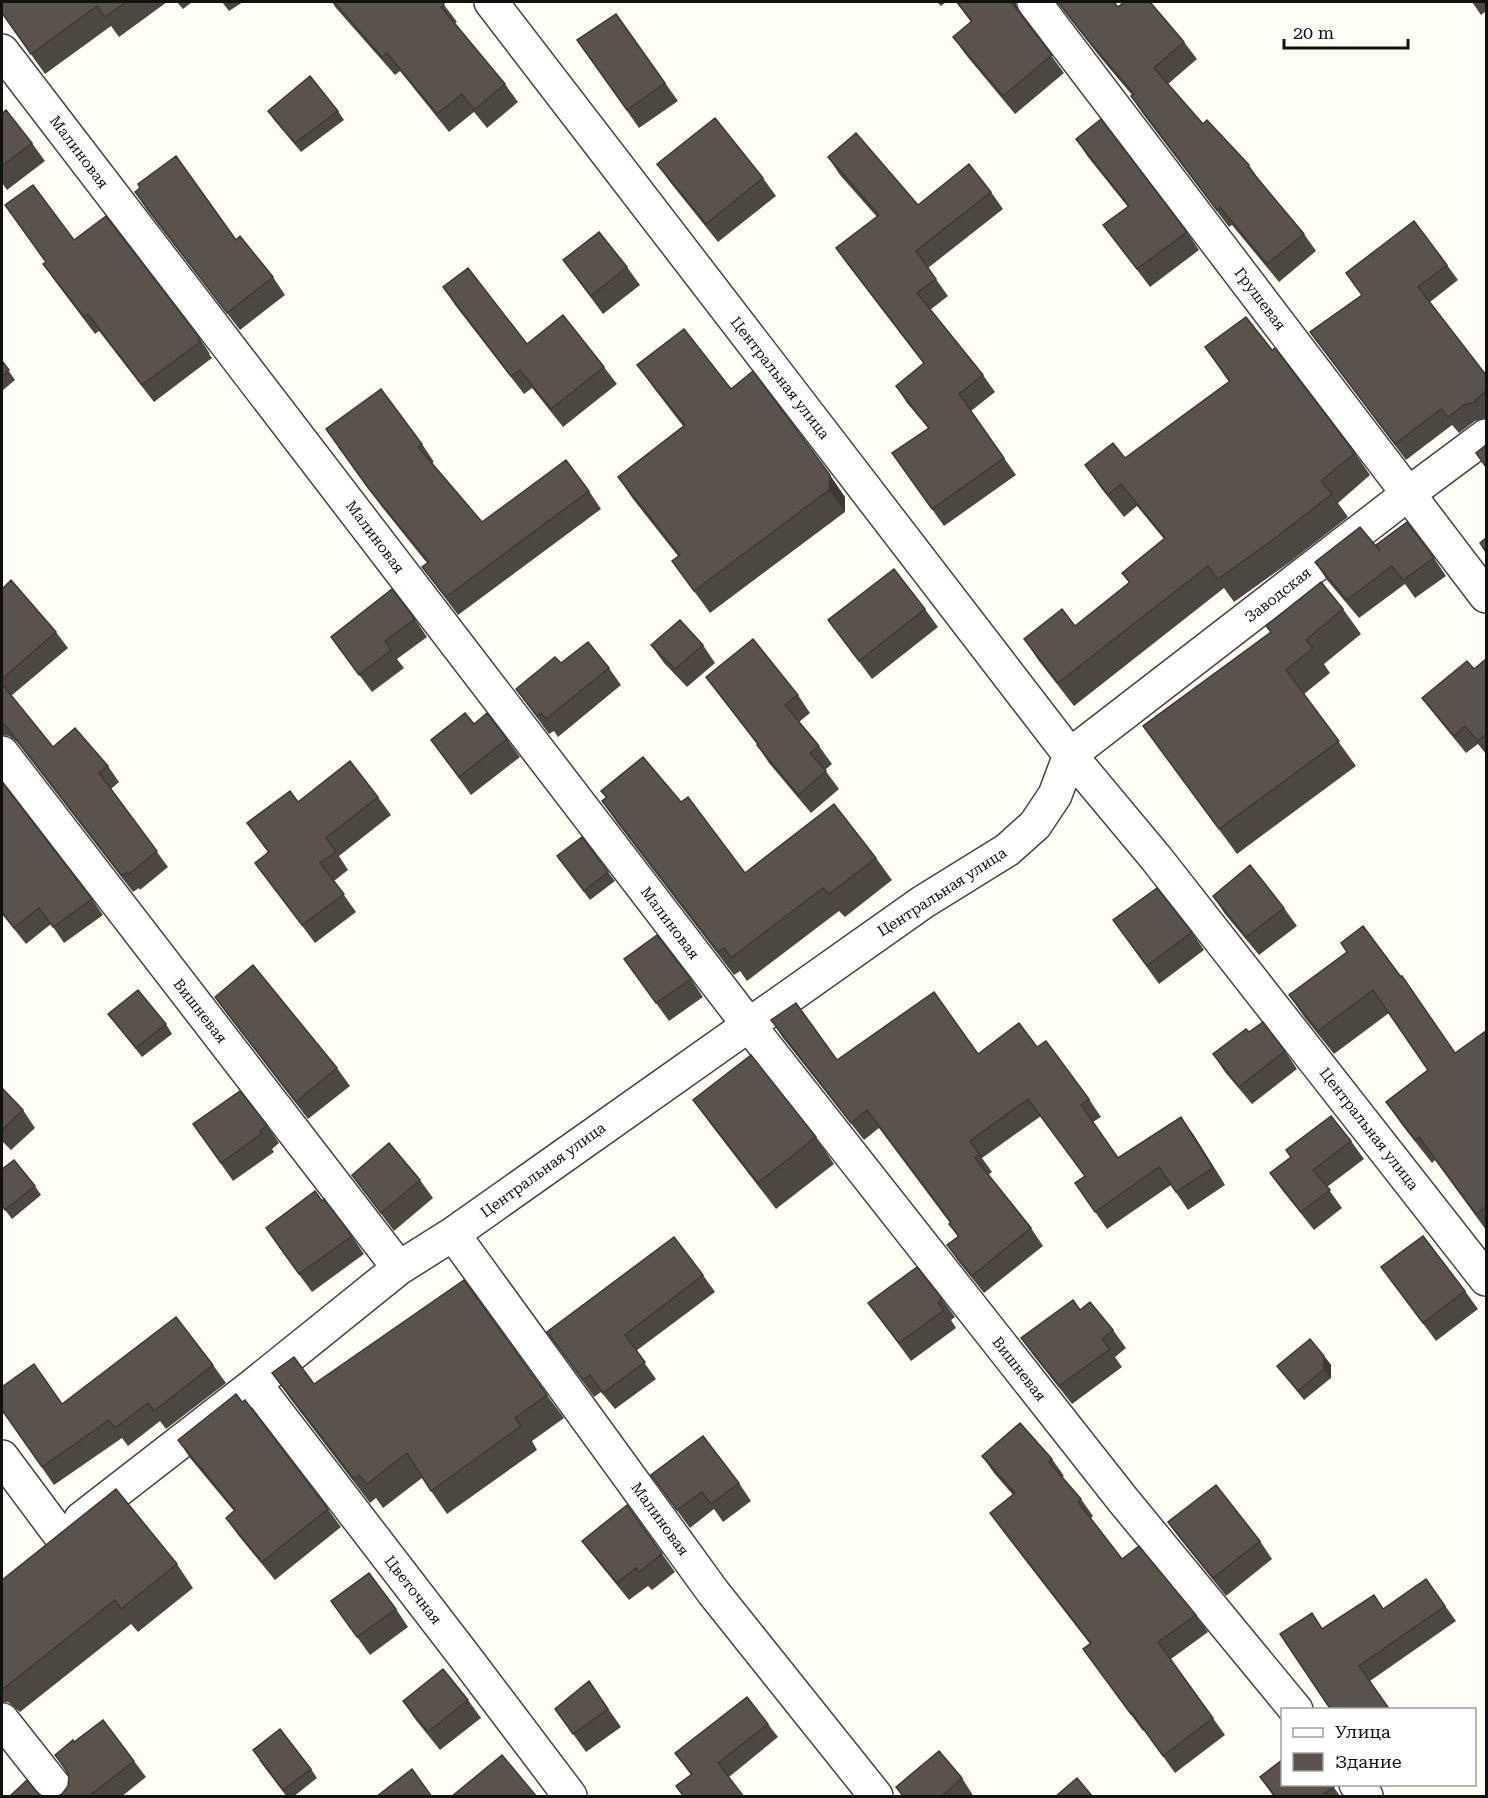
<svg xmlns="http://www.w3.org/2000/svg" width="1488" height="1798" font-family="'Roboto Serif',serif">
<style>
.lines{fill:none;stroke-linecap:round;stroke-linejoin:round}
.minor-casing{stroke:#444;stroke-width:36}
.minor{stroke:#fff;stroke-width:33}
.wall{fill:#4d4742}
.shaded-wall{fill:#3f3936}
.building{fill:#5a524d;stroke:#3f3936;stroke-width:1.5}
.labels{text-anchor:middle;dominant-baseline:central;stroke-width:6;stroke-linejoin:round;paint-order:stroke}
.street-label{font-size:15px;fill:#111;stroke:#fff}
</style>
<rect width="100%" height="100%" fill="#fffdf5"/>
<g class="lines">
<defs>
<path id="minor" d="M 491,2 L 1070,755 L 1156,858 L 1486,1279
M 1034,2 L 1486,596
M 2,51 L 748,1024 L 1123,1500 L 1296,1710
M 2,753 L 399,1268
M 1070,755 L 1408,494 L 1486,436
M 453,1234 L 713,1592 L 876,1796
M 255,1384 L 465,1657 L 570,1796
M 2,1457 L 60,1535
M 81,1519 L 255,1384 L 399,1268 L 453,1234 L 923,902 L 1007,850 L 1035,825 L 1055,795 L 1070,755
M 2,1720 L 62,1796
M 1356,1784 L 1366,1796"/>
</defs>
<use href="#minor" class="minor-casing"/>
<use href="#minor" class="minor"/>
</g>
<path class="wall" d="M 2,2 L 167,2 L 119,37 L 111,26 L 45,74 L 3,15 L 2,16 Z
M 177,2 L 192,2 L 183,9 Z
M 222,2 L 243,2 L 229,11 Z
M 332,2 L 442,2 L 457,22 L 455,23 L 505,84 L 518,102 L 487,128 L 474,112 L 449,132 L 400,71 L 395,75 L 336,8 Z
M 937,2 L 946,2 L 941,6 Z
M 956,2 L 1016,5 L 1018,10 L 1064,73 L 1015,114 L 966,55 L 953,37 L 971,22 Z
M 1057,2 L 1114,2 L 1118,7 L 1184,42 L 1197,59 L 1168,84 L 1203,124 L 1249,165 L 1261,183 L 1304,234 L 1316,251 L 1279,282 L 1232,225 L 1229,227 L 1143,114 L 1131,96 L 1132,95 L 1100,57 Z
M 1472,2 L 1486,2 L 1486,11 L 1481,15 Z
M 616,14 L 678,101 L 639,128 L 577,40 Z
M 268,111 L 338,111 L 344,120 L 301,152 L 275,121 Z
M 2,114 L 32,143 L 45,161 L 7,190 L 2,183 Z
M 1076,139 L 1187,232 L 1199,250 L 1150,287 L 1103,225 L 1128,207 L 1088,157 Z
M 828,157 L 918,205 L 991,192 L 1003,209 L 928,268 L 948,296 L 930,310 L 983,375 L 995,392 L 971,411 L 1016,475 L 944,526 L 892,453 L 928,428 L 907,403 L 896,386 L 924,364 L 848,265 L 836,248 L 877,217 L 840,175 Z
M 657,164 L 763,178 L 776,196 L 718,242 L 670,182 Z
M 135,192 L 236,240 L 273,277 L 285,295 L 240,330 L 147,210 Z
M 5,205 L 74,240 L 199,337 L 210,354 L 209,354 L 212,358 L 154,402 L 99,331 L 95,334 L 55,281 L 43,264 L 46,262 Z
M 563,260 L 627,267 L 640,285 L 603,314 Z
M 1447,265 L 1458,280 L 1430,302 L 1486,375 L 1486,418 L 1475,421 L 1459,433 L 1452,425 L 1406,460 L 1310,332 L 1362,295 L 1346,273 Z
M 443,287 L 527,344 L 604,367 L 617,384 L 563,427 L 532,388 L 524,394 L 455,305 Z
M 1205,347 L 1272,350 L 1355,453 L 1370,475 L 1338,503 L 1348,517 L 1290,562 L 1234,602 L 1224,588 L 1074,706 L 1039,661 L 1024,639 L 1075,626 L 1129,583 L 1122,573 L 1164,539 L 1137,506 L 1124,517 L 1101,488 L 1085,465 L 1125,458 L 1229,382 Z
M 2,361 L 15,380 L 2,391 Z
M 637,365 L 731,389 L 845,497 L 845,512 L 710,613 L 672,561 L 678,556 L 633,499 L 618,477 L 683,426 L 653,387 Z
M 422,444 L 434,462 L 432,463 L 482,522 L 589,491 L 601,509 L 458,615 L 422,567 L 427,563 L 382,507 L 338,447 Z
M 1378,549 L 1434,558 L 1446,576 L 1415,598 L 1405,584 L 1359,618 L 1327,580 L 1315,562 Z
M 2,589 L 56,632 L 68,648 L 11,696 L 53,747 L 108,766 L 119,782 L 111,789 L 168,867 L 140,890 L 139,888 L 133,892 L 17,742 L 9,736 L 2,735 Z
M 925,609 L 938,627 L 872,679 L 828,620 Z
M 1343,609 L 1361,634 L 1324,664 L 1330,673 L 1304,694 L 1356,766 L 1237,854 L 1143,726 L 1271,632 L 1266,626 Z
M 415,619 L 427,637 L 397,659 L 404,668 L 372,692 L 331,637 Z
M 651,645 L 703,645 L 715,663 L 687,687 L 664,663 Z
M 1486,659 L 1486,754 L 1478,744 L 1466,753 L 1435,715 L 1422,698 L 1474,669 Z
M 561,663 L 609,668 L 621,685 L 558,737 L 554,731 L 549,734 L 516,689 Z
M 706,677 L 798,695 L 810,713 L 799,722 L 819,746 L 832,764 L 825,770 L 839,789 L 811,813 L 769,763 L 757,745 L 757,744 L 719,694 Z
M 474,724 L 507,739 L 520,757 L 471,795 L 431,740 Z
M 2,782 L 92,899 L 103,915 L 64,943 L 51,924 L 26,944 L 2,914 Z
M 601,791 L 681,802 L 745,873 L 876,858 L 892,880 L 845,917 L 839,911 L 747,981 L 740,971 L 734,975 L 618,824 L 602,801 L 606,798 Z
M 378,797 L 391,815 L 339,856 L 348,870 L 334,881 L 356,912 L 315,943 L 255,863 L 268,852 L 247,823 L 298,802 Z
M 557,856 L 608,872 L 615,881 L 590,900 Z
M 1213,896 L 1284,908 L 1297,926 L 1259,955 L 1225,914 Z
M 1113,920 L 1192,932 L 1204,950 L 1159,984 Z
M 1347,952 L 1455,1053 L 1486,1031 L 1486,1230 L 1435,1160 L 1432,1163 L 1402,1125 L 1386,1102 L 1428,1070 L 1389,1013 L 1334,1054 L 1305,1018 L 1289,995 Z
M 624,959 L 691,979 L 703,997 L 669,1021 Z
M 215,997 L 337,1068 L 350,1086 L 308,1119 L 227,1014 Z
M 108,1014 L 166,1024 L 172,1034 L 142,1057 Z
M 771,1020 L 837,1060 L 978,1054 L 1037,1047 L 1089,1099 L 1101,1117 L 1093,1122 L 1118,1158 L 1193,1134 L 1225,1185 L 1188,1210 L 1171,1185 L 1107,1229 L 1075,1183 L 1085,1176 L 1041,1116 L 982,1158 L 992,1172 L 988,1175 L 1031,1228 L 1043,1246 L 984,1293 L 959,1262 L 947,1245 L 958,1237 L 949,1224 L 950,1223 L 879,1128 L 864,1140 L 783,1038 Z
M 1249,1032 L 1285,1051 L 1297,1069 L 1252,1104 L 1225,1072 L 1213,1054 Z
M 2,1088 L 23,1110 L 35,1128 L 11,1150 L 2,1141 Z
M 693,1100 L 816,1137 L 834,1164 L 776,1209 L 712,1126 Z
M 193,1124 L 267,1125 L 279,1143 L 272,1149 L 274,1152 L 233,1181 Z
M 1351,1141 L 1364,1159 L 1327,1187 L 1342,1208 L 1314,1230 L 1283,1191 L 1270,1173 L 1291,1158 L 1286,1150 Z
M 2,1169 L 35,1186 L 41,1195 L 12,1219 L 2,1206 Z
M 352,1175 L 420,1180 L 433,1198 L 394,1231 Z
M 322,1201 L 352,1236 L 364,1254 L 312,1292 L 278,1246 Z
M 1381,1267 L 1465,1291 L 1478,1309 L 1436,1341 Z
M 703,1275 L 715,1292 L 636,1351 L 656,1379 L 615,1409 L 601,1392 L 594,1397 L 547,1332 Z
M 942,1299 L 955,1317 L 951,1320 L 956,1328 L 911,1361 L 868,1303 Z
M 1080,1310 L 1113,1330 L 1126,1348 L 1115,1357 L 1122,1367 L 1072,1404 L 1034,1356 L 1021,1338 Z
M 1324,1356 L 1331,1365 L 1331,1378 L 1304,1400 L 1277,1366 Z
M 213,1365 L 226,1383 L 166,1429 L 160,1421 L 128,1446 L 122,1438 L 54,1485 L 2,1410 L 62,1404 Z
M 272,1373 L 314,1384 L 547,1395 L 564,1418 L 532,1441 L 537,1450 L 447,1514 L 422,1478 L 383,1508 L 376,1498 L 370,1503 L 289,1397 Z
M 178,1440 L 328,1509 L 341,1527 L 275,1580 L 238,1535 L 226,1518 L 234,1511 L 190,1458 Z
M 982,1456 L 1052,1459 L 1064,1476 L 1062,1477 L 1081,1499 L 1093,1516 L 1091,1518 L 1122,1559 L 1196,1615 L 1208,1632 L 1171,1659 L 1225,1735 L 1175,1773 L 1144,1730 L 1143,1731 L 1083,1649 L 1090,1644 L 1002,1530 L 990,1513 L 1013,1495 L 994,1473 Z
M 651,1475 L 739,1483 L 751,1501 L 723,1522 L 714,1509 L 690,1528 Z
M 627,1505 L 675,1572 L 652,1590 L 648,1586 L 629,1600 L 595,1558 L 582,1541 Z
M 1168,1523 L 1260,1541 L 1272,1559 L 1226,1596 L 1181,1540 Z
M 177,1564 L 193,1588 L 138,1632 L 131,1624 L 20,1712 L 8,1702 L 2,1702 L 2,1580 Z
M 1426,1579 L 1456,1621 L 1370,1681 L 1323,1629 L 1383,1609 Z
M 331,1601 L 396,1609 L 408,1627 L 370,1655 Z
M 589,1681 L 621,1727 L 586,1752 L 555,1709 Z
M 468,1700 L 481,1718 L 440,1750 L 415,1719 L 403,1701 Z
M 768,1724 L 778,1737 L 729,1777 L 691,1775 L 675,1753 Z
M 74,1742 L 134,1761 L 146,1777 L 121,1797 L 56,1797 L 62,1794 L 68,1786 L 69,1776 L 55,1755 Z
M 259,1760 L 311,1769 L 317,1778 L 293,1797 L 287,1797 Z
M 1260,1777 L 1332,1785 L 1341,1797 L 1274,1797 Z
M 962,1778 L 974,1797 L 903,1797 L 896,1787 Z"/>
<path class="shaded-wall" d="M 1011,2 L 1016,2 L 1016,5 L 1019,13 Z
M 830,475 L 845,497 L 845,512 L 829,490 Z
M 1181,1117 L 1193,1134 L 1225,1185 L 1213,1168 Z
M 1324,1356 L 1331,1365 L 1331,1378 L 1324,1369 Z"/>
<path class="building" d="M 2,2 L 126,2 L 105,17 L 97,6 L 31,54 L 2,13 Z
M 334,2 L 442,2 L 444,4 L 441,7 L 505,84 L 474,110 L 462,94 L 437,114 L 387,53 L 382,57 Z
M 957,2 L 1011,2 L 1052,55 L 1003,96 L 953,37 L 972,21 Z
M 1058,2 L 1114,2 L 1118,7 L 1124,2 L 1150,2 L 1184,42 L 1154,68 L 1203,124 L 1207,120 L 1249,165 L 1248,167 L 1304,234 L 1267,264 L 1220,207 L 1217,210 L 1131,96 L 1134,94 L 1088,40 Z
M 616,14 L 665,83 L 627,110 L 577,40 Z
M 310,76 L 338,111 L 295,143 L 268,111 Z
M 6,110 L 32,143 L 2,166 L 2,114 Z
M 715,118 L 763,178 L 706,224 L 657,164 Z
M 1101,119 L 1187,232 L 1137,269 L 1103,225 L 1129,206 L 1076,139 Z
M 856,133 L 918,205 L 969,164 L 991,192 L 916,251 L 936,279 L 917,293 L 983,375 L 959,394 L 1004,458 L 932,509 L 892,453 L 929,428 L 896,386 L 924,363 L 836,248 L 879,215 L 828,157 Z
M 176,156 L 236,240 L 240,236 L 273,277 L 227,313 L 135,192 L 140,188 L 138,184 Z
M 33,185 L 74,240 L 106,216 L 199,337 L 198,338 L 200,342 L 142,385 L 88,314 L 84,317 L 43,264 L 46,262 L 5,205 Z
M 1414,221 L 1447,265 L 1418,287 L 1486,375 L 1486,391 L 1475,400 L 1476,402 L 1464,405 L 1448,417 L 1441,409 L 1395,444 L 1310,332 L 1362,295 L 1346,273 Z
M 599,232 L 627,267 L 591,296 L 563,260 Z
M 468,268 L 527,344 L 563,315 L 604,367 L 551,409 L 520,370 L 511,376 L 443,287 Z
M 1246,317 L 1272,350 L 1275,348 L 1355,453 L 1321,481 L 1332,494 L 1274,539 L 1218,579 L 1208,566 L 1058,683 L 1024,639 L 1062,609 L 1075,626 L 1130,582 L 1122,573 L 1165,538 L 1121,484 L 1108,495 L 1085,465 L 1113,443 L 1125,458 L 1230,381 L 1205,347 Z
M 684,329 L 731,389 L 753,371 L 830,475 L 829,490 L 694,591 L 672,561 L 680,555 L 618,477 L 685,425 L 637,365 Z
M 2,361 L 9,370 L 2,376 Z
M 381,389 L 422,444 L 418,447 L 482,522 L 566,460 L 589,491 L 446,597 L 422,567 L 429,562 L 369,489 L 326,429 Z
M 1486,445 L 1486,467 L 1476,453 Z
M 1407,522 L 1434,558 L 1403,580 L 1392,566 L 1347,600 L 1315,562 L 1360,527 L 1380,551 L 1376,545 Z
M 1486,538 L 1486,552 L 1480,543 Z
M 894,569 L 925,609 L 859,661 L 828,620 Z
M 11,580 L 56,632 L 2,679 L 2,589 Z
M 1321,582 L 1343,609 L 1306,640 L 1313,648 L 1286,670 L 1339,741 L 1219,829 L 1143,726 L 1271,632 L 1266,626 Z
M 392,589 L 415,619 L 385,641 L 391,650 L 359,675 L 331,637 Z
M 680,620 L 703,645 L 675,669 L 651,645 Z
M 753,639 L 798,695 L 785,705 L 819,746 L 810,753 L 826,771 L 798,795 L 757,745 L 758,744 L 706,677 Z
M 588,642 L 609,668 L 546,719 L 541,713 L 537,716 L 516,689 L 555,657 L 561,663 Z
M 1486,659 L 1486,734 L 1478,741 L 1465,726 L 1454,736 L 1422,698 L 1467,661 L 1474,669 Z
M 2,684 L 53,747 L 75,728 L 108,766 L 99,773 L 157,851 L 129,874 L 127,872 L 122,876 L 6,726 L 2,723 Z
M 465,713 L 474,724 L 487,713 L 507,739 L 459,777 L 431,740 Z
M 643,757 L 681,802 L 688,797 L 745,873 L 834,804 L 876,858 L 829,894 L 823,888 L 731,958 L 724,948 L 718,952 L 602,801 L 607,797 L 601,791 Z
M 350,761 L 378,797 L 326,838 L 336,852 L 320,863 L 344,894 L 302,925 L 255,863 L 269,852 L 247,823 L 290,791 L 298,802 Z
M 2,782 L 92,899 L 53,927 L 39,908 L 14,928 L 2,912 Z
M 582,837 L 608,872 L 584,891 L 557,856 Z
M 1250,865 L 1284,908 L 1246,937 L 1213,896 Z
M 1157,888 L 1192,932 L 1147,966 L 1113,920 Z
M 1363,926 L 1401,977 L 1402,976 L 1455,1053 L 1486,1031 L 1486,1207 L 1476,1214 L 1419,1137 L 1415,1140 L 1386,1102 L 1428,1070 L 1373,990 L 1318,1031 L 1289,995 L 1347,952 L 1341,943 Z
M 657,935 L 691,979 L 656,1003 L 624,959 Z
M 253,965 L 337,1068 L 296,1102 L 215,997 Z
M 138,990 L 166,1024 L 136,1048 L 108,1014 Z
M 934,992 L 978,1054 L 1019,1023 L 1037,1047 L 1046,1041 L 1089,1099 L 1081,1105 L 1118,1158 L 1181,1117 L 1213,1168 L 1176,1192 L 1159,1167 L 1095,1212 L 1075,1183 L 1085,1176 L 1028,1099 L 970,1141 L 980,1155 L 975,1158 L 1031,1228 L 972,1276 L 947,1245 L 959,1236 L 949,1224 L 951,1222 L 867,1110 L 851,1123 L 771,1020 L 796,1003 L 837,1060 Z
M 1263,1022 L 1285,1051 L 1239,1087 L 1213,1054 L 1246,1029 L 1249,1032 Z
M 751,1055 L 816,1137 L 758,1183 L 693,1100 Z
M 2,1088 L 23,1110 L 2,1130 Z
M 240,1091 L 267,1125 L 260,1131 L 261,1134 L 221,1163 L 193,1124 Z
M 1331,1116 L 1351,1141 L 1313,1170 L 1330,1190 L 1301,1212 L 1270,1173 L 1291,1157 L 1286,1150 Z
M 389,1143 L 420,1180 L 381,1213 L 352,1175 Z
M 14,1160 L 35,1186 L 5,1210 L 2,1205 L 2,1169 Z
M 315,1191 L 322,1201 L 324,1199 L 352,1236 L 299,1274 L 266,1228 Z
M 1423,1236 L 1465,1291 L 1423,1323 L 1381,1267 Z
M 674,1237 L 703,1275 L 625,1335 L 645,1362 L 603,1393 L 590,1375 L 583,1380 L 547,1332 Z
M 917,1267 L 942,1299 L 938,1303 L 944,1310 L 899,1343 L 868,1303 Z
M 464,1280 L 547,1395 L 515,1418 L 521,1426 L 431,1491 L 407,1453 L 367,1484 L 359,1475 L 354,1479 L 272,1373 L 294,1357 L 314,1384 Z
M 1073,1300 L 1080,1310 L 1090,1302 L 1113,1330 L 1102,1339 L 1110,1349 L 1059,1386 L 1021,1338 Z
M 176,1317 L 213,1365 L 154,1411 L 148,1403 L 115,1428 L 109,1420 L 42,1467 L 2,1410 L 2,1387 L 34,1364 L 62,1404 Z
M 1310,1339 L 1324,1356 L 1324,1369 L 1298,1391 L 1277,1366 Z
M 236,1394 L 242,1402 L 245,1400 L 328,1509 L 262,1562 L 226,1518 L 235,1510 L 178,1440 Z
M 1020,1423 L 1052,1459 L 1049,1462 L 1081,1499 L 1078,1502 L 1122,1559 L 1139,1546 L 1196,1615 L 1158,1642 L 1213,1718 L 1163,1756 L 1132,1713 L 1131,1714 L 1083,1649 L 1091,1643 L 990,1513 L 1015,1493 L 982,1456 Z
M 703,1436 L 739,1483 L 711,1504 L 702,1492 L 677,1510 L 651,1475 Z
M 1216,1485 L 1260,1541 L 1213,1578 L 1168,1522 Z
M 116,1489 L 177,1564 L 121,1609 L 115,1600 L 3,1689 L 2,1687 L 2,1580 Z
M 627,1505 L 662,1554 L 639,1572 L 636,1568 L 617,1583 L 582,1541 Z
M 369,1573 L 396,1609 L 357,1637 L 331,1601 Z
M 1426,1579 L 1445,1606 L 1359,1666 L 1390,1710 L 1331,1710 L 1280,1634 L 1312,1613 L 1322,1629 L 1374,1595 L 1383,1609 Z
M 443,1669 L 468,1700 L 428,1732 L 403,1701 Z
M 589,1681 L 608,1709 L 573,1734 L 555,1709 Z
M 747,1697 L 768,1724 L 718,1763 L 744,1797 L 684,1797 L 676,1786 L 692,1774 L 675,1753 Z
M 103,1720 L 134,1761 L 88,1797 L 56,1797 L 62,1794 L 68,1786 L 69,1776 L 65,1768 L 55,1755 L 73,1740 L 74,1742 Z
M 280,1729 L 311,1769 L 283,1790 L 253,1750 Z
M 939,1751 L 962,1778 L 941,1797 L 904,1797 L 896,1787 Z
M 502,1755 L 537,1797 L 451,1797 Z
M 1282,1760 L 1282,1785 L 1332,1785 L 1334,1787 L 1320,1797 L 1276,1797 L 1260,1777 Z
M 412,1769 L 432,1797 L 376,1797 Z
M 1077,1778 L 1093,1797 L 1055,1797 Z
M 27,1780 L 36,1791 L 43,1797 L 9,1797 Z"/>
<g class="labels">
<g class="street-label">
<text transform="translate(79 152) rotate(53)">Малиновая</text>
<text transform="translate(1260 299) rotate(53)">Грушевая</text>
<text transform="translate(780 378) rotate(52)">Центральная улица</text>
<text transform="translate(375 537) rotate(53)">Малиновая</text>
<text transform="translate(1278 595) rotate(-38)">Заводская</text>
<text transform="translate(942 892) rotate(-33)">Центральная улица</text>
<text transform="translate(670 923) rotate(53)">Малиновая</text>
<text transform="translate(200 1011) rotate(52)">Вишневая</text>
<text transform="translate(1369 1129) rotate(52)">Центральная улица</text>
<text transform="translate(543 1170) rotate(-36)">Центральная улица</text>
<text transform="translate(1019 1369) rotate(52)">Вишневая</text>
<text transform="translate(660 1519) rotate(54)">Малиновая</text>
<text transform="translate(413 1590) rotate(52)">Цветочная</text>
</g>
</g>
<rect width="1488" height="1798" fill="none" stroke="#111111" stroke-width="6"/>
<rect x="1281" y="1708" width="195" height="78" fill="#ffffff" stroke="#a0a0a0" stroke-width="1.5"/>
<rect x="1293" y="1728" width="30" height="9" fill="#ffffff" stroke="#a0a0a0" stroke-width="1.5"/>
<text x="1335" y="1738" font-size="18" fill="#111111">Улица</text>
<rect x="1293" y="1753" width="30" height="18" fill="#5a524d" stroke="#a0a0a0" stroke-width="1.5"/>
<text x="1335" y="1768" font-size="18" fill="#111111">Здание</text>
<path d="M1284 39v9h124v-9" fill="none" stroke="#111111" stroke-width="3"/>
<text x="1293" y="39" font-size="18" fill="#111111" stroke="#ffffff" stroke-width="4.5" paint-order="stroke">20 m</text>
</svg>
